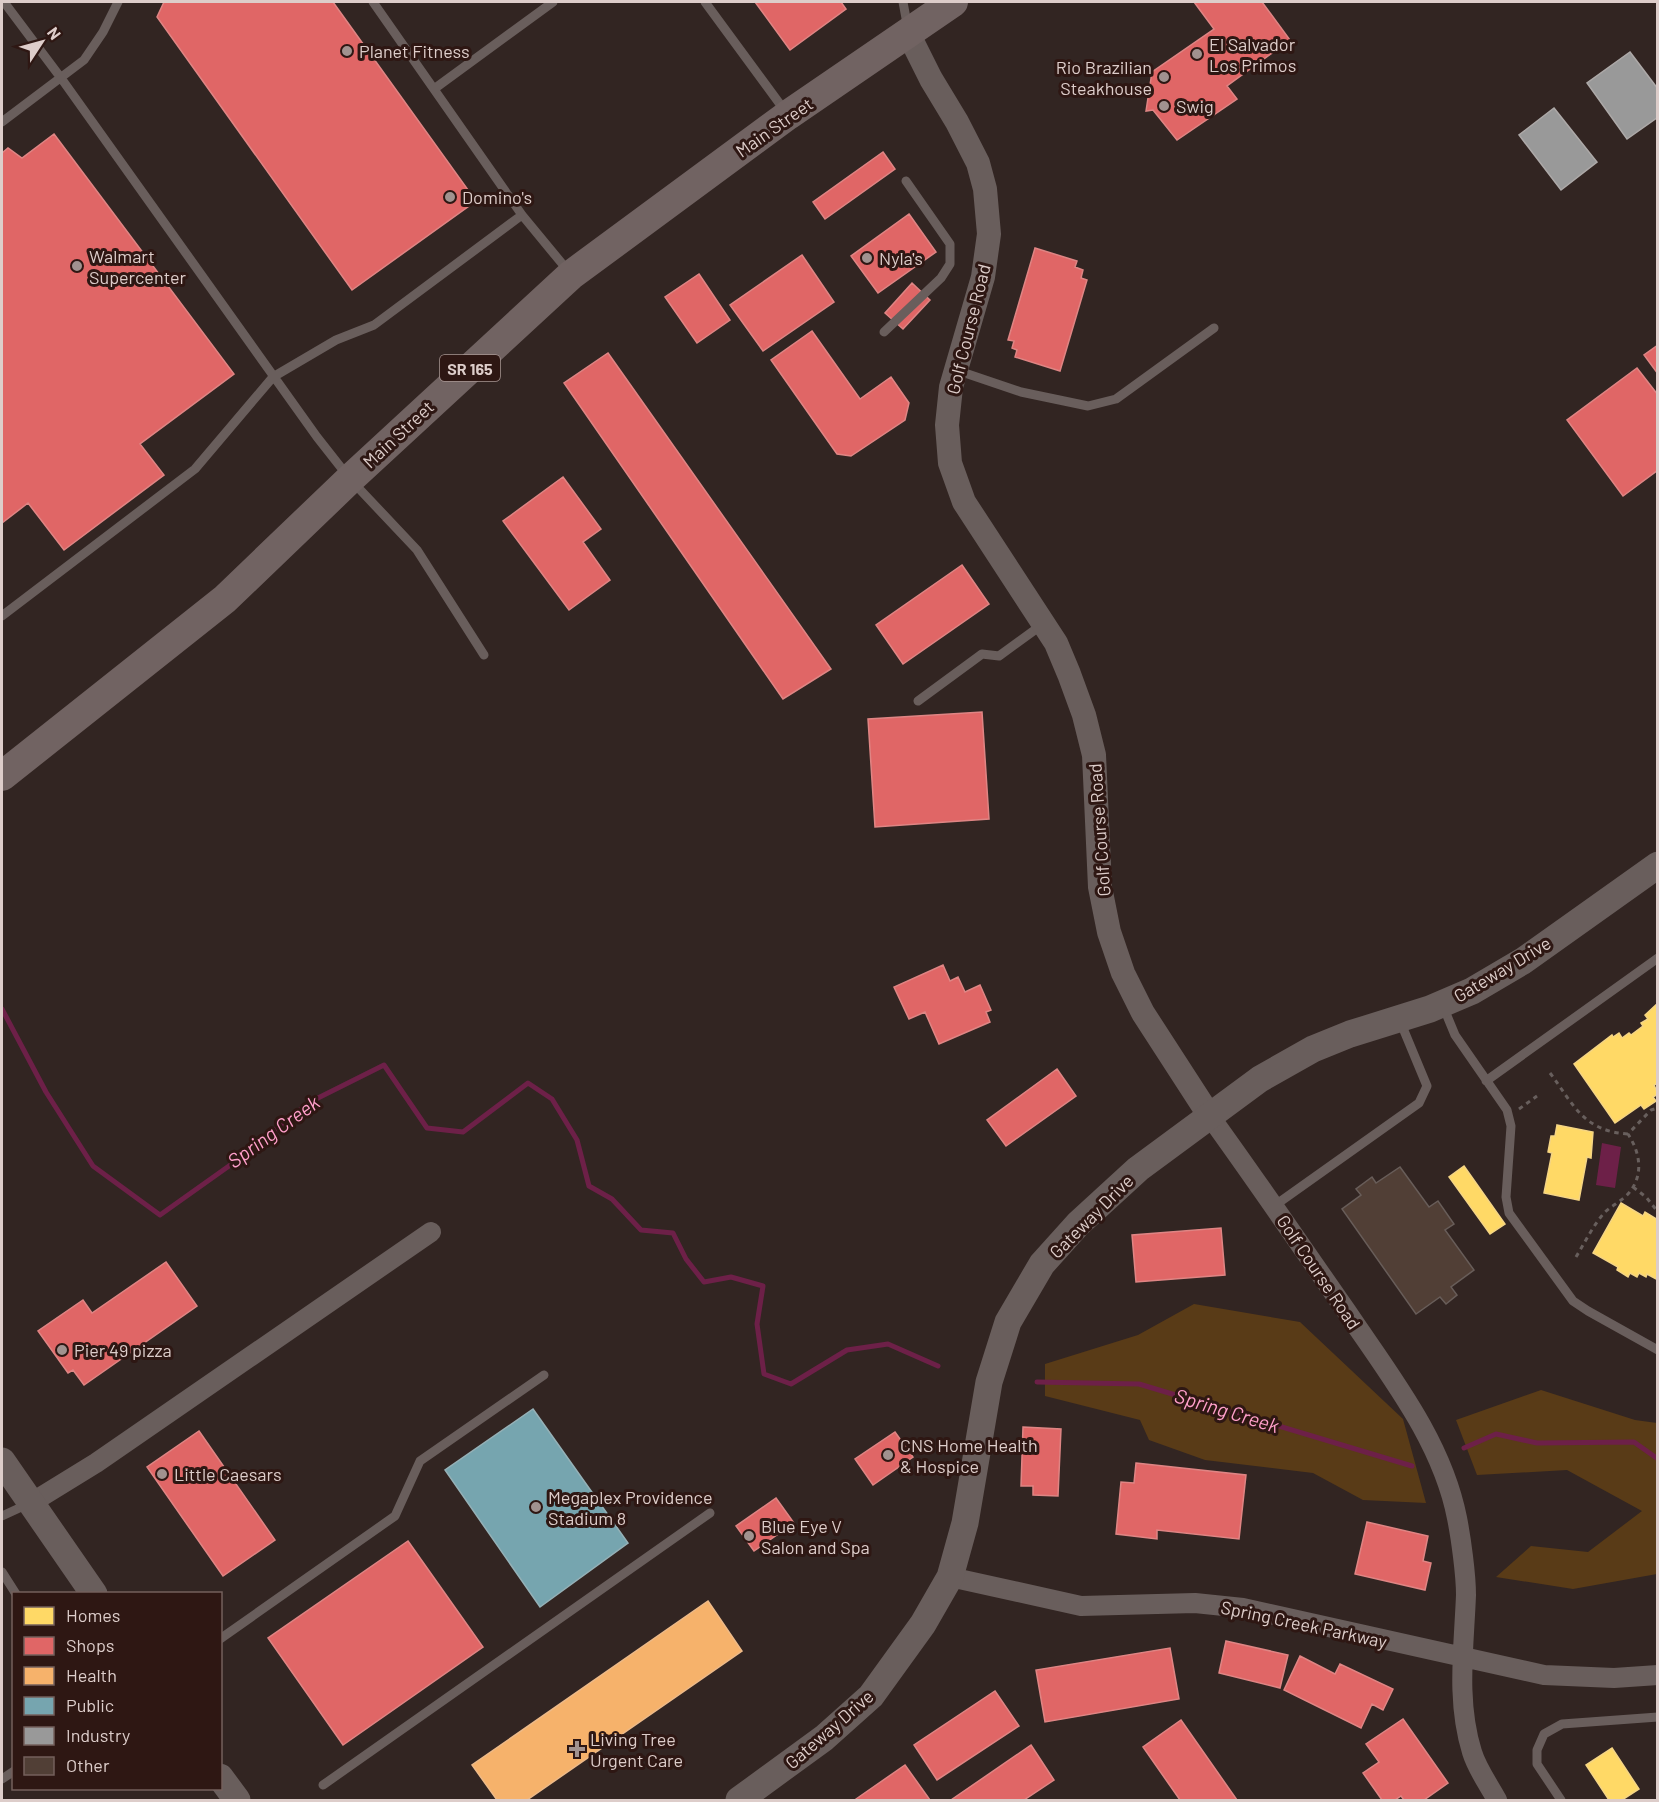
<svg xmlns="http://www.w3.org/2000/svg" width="1659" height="1802" font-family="Barlow,sans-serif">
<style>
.green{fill:#593b17}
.water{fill:#6d2048}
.homes{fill:#ffd966;stroke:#f5d584;stroke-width:1.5}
.shops{fill:#e06666;stroke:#df8584;stroke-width:1.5}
.health{fill:#f6b26b;stroke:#eeba88;stroke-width:1.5}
.public{fill:#76a5af;stroke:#95b1b7;stroke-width:1.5}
.industry{fill:#999;stroke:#ada9a8;stroke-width:1.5}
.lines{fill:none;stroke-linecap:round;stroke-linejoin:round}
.stream{stroke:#6d2048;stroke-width:5}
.building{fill:#513f36;stroke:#685d59;stroke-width:1.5}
.path{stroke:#685f5d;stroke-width:3;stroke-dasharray:4.5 4.5;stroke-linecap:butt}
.service{stroke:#695e5c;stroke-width:9}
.minor{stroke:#695e5c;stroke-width:20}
.tertiary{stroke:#695e5c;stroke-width:24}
.secondary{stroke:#695e5c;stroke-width:27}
.primary{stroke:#716362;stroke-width:30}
.poi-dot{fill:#a1928f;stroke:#2e1713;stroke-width:2}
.labels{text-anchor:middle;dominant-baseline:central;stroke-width:6;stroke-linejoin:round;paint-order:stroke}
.shield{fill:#2e1713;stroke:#a89693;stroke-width:1.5}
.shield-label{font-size:16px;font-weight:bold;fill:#ddcdca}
.poi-label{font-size:18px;fill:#ddcdca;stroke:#2e1713;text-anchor:start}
.street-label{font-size:18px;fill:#ddcdca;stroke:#2e1713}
.water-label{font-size:20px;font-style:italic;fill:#ff9fca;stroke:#2e1713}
</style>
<rect width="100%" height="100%" fill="#322522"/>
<path class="green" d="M 1194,1304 L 1300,1322 L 1403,1419 L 1426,1503 L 1363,1500 L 1313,1473 L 1205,1460 L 1149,1440 L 1140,1420 L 1045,1396 L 1045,1364 L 1138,1335 Z
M 1541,1390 L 1635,1420 L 1657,1423 L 1657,1574 L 1573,1589 L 1496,1577 L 1531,1546 L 1588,1552 L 1642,1511 L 1567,1470 L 1477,1475 L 1456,1420 Z"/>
<path class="water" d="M 1602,1143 L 1621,1147 L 1615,1188 L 1596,1185 Z"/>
<path class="homes" d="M 1658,1003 L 1658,1083 L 1654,1085 L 1658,1094 L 1653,1097 L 1656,1101 L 1644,1109 L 1641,1105 L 1615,1123 L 1574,1064 L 1612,1035 L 1613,1037 L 1619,1033 L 1622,1038 L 1629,1033 L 1631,1035 L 1643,1026 L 1641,1023 L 1648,1019 L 1645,1015 Z
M 1557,1125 L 1593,1132 L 1591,1158 L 1587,1157 L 1579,1200 L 1544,1193 L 1552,1153 L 1548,1152 L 1551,1136 L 1555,1136 Z
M 1464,1166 L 1505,1224 L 1490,1234 L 1449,1177 Z
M 1621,1203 L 1643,1216 L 1645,1212 L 1658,1220 L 1658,1280 L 1647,1274 L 1646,1277 L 1639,1273 L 1637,1277 L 1630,1273 L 1628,1277 L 1617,1270 L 1618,1267 L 1593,1253 Z
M 1612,1748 L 1639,1789 L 1622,1800 L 1609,1800 L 1586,1765 Z"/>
<path class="shops" d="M 164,2 L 333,2 L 476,201 L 352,290 L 157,17 Z
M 755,2 L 841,2 L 846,9 L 790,50 Z
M 1194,2 L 1262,2 L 1290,40 L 1227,86 L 1237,99 L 1177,140 L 1153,110 L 1146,111 L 1152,72 L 1214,29 Z
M 54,134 L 234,374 L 140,444 L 164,475 L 64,550 L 28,503 L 2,523 L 2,153 L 8,148 L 22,158 Z
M 883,152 L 895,169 L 825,219 L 813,202 Z
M 909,214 L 936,252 L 878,293 L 851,256 Z
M 1035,248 L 1077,261 L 1075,267 L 1083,270 L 1081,278 L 1087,280 L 1060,371 L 1015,357 L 1017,350 L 1012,348 L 1014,341 L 1008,340 Z
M 802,255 L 834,302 L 763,351 L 730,305 Z
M 699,274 L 730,320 L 697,343 L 665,297 Z
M 912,283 L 930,300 L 903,329 L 885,313 Z
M 812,331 L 860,399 L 891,377 L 909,403 L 905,420 L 851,456 L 837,454 L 771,360 Z
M 1658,345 L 1658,374 L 1644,355 Z
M 608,353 L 831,669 L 783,699 L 564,383 Z
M 1637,368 L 1658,395 L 1658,470 L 1623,496 L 1567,420 Z
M 563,477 L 601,529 L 583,542 L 610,580 L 569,610 L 503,521 Z
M 962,565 L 989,604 L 903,664 L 876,625 Z
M 982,712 L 989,819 L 875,827 L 868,719 Z
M 943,965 L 950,981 L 958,977 L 965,992 L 980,985 L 991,1010 L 986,1012 L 990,1022 L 939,1044 L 925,1012 L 909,1019 L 894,987 Z
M 1057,1069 L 1076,1096 L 1006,1146 L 987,1120 Z
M 1221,1228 L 1225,1275 L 1136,1282 L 1132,1235 Z
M 166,1262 L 197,1306 L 84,1385 L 73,1370 L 68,1373 L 38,1331 L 83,1300 L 92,1313 Z
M 1023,1427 L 1061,1429 L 1058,1496 L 1033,1495 L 1033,1486 L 1021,1486 Z
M 199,1431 L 275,1540 L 223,1576 L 147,1467 Z
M 895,1432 L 913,1457 L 873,1485 L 855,1459 Z
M 1136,1463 L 1246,1475 L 1239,1539 L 1157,1530 L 1157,1539 L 1116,1534 L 1121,1482 L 1134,1483 Z
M 776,1498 L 794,1523 L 754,1551 L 736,1526 Z
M 1367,1522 L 1428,1536 L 1423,1561 L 1431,1563 L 1425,1590 L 1355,1574 Z
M 408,1541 L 483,1647 L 343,1745 L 268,1638 Z
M 1226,1641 L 1288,1655 L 1280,1688 L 1219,1673 Z
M 1170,1648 L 1179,1699 L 1045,1722 L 1036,1670 Z
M 1300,1656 L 1335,1674 L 1340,1664 L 1393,1689 L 1383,1710 L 1372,1704 L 1361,1728 L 1284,1690 Z
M 995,1691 L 1019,1726 L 937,1780 L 914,1745 Z
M 1403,1719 L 1448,1783 L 1424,1800 L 1404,1800 L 1401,1796 L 1395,1800 L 1382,1800 L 1363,1773 L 1379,1762 L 1366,1744 Z
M 1181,1720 L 1237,1800 L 1180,1800 L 1143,1747 Z
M 1031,1745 L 1054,1780 L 1024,1800 L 951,1800 Z
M 905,1765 L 930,1800 L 857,1800 L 856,1799 Z"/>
<path class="health" d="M 708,1601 L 742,1651 L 527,1800 L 497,1800 L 472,1765 Z"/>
<path class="public" d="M 533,1409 L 628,1543 L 540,1607 L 445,1470 Z"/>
<path class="industry" d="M 1630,52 L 1658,89 L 1658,117 L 1627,139 L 1587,83 Z
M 1554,108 L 1597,162 L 1561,190 L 1519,135 Z"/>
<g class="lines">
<path class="stream" d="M 2,1009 L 46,1092 L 93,1166 L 160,1215 L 236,1161 L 310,1102 L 384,1065 L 427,1128 L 463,1132 L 528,1083 L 552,1099 L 577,1140 L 589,1186 L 612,1199 L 641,1230 L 673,1233 L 686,1259 L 704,1282 L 731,1277 L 763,1286 L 757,1324 L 764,1374 L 791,1384 L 847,1350 L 888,1344 L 938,1366
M 1037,1382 L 1139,1384 L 1412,1466
M 1464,1448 L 1496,1434 L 1537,1443 L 1634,1442 L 1658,1459"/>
</g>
<path class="building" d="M 1400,1167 L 1429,1207 L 1438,1201 L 1454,1224 L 1445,1230 L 1474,1270 L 1451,1287 L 1457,1295 L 1446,1304 L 1440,1297 L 1416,1314 L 1342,1209 L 1361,1195 L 1356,1189 L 1372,1177 L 1376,1183 Z"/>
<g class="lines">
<path class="path" d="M 1550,1073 C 1574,1105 1583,1131 1628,1134
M 1519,1109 L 1537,1096
M 1633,1187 L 1646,1197 L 1658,1212
M 1576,1257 C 1585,1242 1593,1226 1604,1213 C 1611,1206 1620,1202 1627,1195 C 1644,1177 1641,1154 1628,1134 L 1651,1110 L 1658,1108"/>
<path class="service" d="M 4,2 L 61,78 L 317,437 L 350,479 L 417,550 L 484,655
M 373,2 L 522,215 L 569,272
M 705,2 L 785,111
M 903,2 L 908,29
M 434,89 L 553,2
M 2,122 L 84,60 L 103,32 L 118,2
M 884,332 L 941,278 L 950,264 L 950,244 L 906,181
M 956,370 L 1021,392 L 1088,406 L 1116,399 L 1214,328
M 2,616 L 195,469 L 273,377 L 336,340 L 374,325 L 522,215
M 918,701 L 982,654 L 999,656 L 1043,624
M 1443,1006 L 1455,1035 L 1507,1110 L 1511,1126 L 1506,1197 L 1509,1213 L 1573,1301 L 1588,1311 L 1658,1350
M 1486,1081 L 1658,958
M 1274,1206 L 1419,1103 L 1427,1086 L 1400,1021
M 2,1516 L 28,1504
M 2,1572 L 16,1594
M 220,1639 L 395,1516 L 420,1461 L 544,1375
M 2,1779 L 14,1771
M 323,1785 L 710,1513
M 1561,1800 L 1537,1764 L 1537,1750 L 1544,1734 L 1562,1724 L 1658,1717"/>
<path class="minor" d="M 1209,1115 C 1256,1180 1301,1246 1347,1312 C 1390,1376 1442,1441 1457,1518 C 1461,1538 1466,1575 1466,1595 C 1464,1647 1456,1701 1472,1752 C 1477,1769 1489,1785 1497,1800
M 31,1503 L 96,1463 L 431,1232
M 950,1577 L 1081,1606 L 1195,1603 L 1243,1608 L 1544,1675 L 1614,1678 L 1658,1675"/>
<path class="tertiary" d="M 908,33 L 931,79 L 957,122 L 978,163 L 985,189 L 989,234 L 983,277 L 951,387 L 947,425 L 950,463 L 964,502 L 1056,643 L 1069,674 L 1084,715 L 1094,755 L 1100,887 L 1109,932 L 1123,973 L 1143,1013 L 1209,1115"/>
<path class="secondary" d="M 2,1461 L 94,1594
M 220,1777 L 237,1800
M 739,1800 L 824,1738 L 871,1696 L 923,1624 L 950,1577 L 965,1523 L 989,1382 L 1008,1322 L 1042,1264 L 1078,1224 L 1138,1169 L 1260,1079 L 1313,1049 L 1350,1034 L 1430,1009 L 1472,991 L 1523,961 L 1658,865"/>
<path class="primary" d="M 2,776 L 225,599 L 350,479 L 571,275 L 788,115 L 953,2"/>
</g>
<g class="poi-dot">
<circle cx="347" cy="51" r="6"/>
<circle cx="1197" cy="54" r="6"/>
<circle cx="1164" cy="77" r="6"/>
<circle cx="1164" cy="106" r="6"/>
<circle cx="450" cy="197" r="6"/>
<circle cx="867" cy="258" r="6"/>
<circle cx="77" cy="266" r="6"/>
<circle cx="62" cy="1350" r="6"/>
<circle cx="888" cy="1455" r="6"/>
<circle cx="162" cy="1474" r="6"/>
<circle cx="536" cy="1507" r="6"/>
<circle cx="749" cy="1536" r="6"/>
<path d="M574 1740h6v6h6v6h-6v6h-6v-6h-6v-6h6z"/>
</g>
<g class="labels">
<rect class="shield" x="440" y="355" width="60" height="26" rx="4.5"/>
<g class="shield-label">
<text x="470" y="368">SR 165</text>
</g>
<g class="poi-label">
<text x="1209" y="44">El Salvador<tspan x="1209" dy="21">Los Primos</tspan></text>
<text x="359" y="51">Planet Fitness</text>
<text x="1152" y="67" text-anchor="end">Rio Brazilian<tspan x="1152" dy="21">Steakhouse</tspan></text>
<text x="1176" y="106">Swig</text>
<text x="462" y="197">Domino's</text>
<text x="89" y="256">Walmart<tspan x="89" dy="21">Supercenter</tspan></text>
<text x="879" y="258">Nyla's</text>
<text x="74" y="1350">Pier 49 pizza</text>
<text x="900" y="1445">CNS Home Health<tspan x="900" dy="21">&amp; Hospice</tspan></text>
<text x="174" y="1474">Little Caesars</text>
<text x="548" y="1497">Megaplex Providence<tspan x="548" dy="21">Stadium 8</tspan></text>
<text x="761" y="1526">Blue Eye V<tspan x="761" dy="21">Salon and Spa</tspan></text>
<text x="590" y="1739">Living Tree<tspan x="590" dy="21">Urgent Care</tspan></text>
</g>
<g class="street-label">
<text transform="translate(774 127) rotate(-35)">Main Street</text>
<text transform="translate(968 329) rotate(-76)">Golf Course Road</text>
<text transform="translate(398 434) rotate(-43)">Main Street</text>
<text transform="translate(1099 830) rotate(-94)">Golf Course Road</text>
<text transform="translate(1502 969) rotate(-31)">Gateway Drive</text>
<text transform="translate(1091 1216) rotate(-45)">Gateway Drive</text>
<text transform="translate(1319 1272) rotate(56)">Golf Course Road</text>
<text transform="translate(1304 1624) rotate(12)">Spring Creek Parkway</text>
<text transform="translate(829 1729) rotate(-41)">Gateway Drive</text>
</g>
<g class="water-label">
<text transform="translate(273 1131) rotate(-36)">Spring Creek</text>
<text transform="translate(1227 1410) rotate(17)">Spring Creek</text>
</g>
</g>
<rect width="1659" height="1802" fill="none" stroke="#ddcdca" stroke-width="6"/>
<rect x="12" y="1592" width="210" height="198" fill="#2e1713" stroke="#74605c" stroke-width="1.5"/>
<rect x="24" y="1607" width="30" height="18" fill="#ffd966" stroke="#74605c" stroke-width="1.5"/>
<text x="66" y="1622" font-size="18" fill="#ddcdca">Homes</text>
<rect x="24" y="1637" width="30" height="18" fill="#e06666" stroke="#74605c" stroke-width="1.5"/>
<text x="66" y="1652" font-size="18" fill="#ddcdca">Shops</text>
<rect x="24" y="1667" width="30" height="18" fill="#f6b26b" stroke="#74605c" stroke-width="1.5"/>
<text x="66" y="1682" font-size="18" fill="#ddcdca">Health</text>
<rect x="24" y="1697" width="30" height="18" fill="#76a5af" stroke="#74605c" stroke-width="1.5"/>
<text x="66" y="1712" font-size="18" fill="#ddcdca">Public</text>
<rect x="24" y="1727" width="30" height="18" fill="#999999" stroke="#74605c" stroke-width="1.5"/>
<text x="66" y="1742" font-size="18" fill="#ddcdca">Industry</text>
<rect x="24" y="1757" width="30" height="18" fill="#513f36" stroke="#74605c" stroke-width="1.5"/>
<text x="66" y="1772" font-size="18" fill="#ddcdca">Other</text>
<g transform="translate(42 42) rotate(54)" stroke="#2e1713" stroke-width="4.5" paint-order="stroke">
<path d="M0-4.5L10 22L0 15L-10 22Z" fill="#ddcdca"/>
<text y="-9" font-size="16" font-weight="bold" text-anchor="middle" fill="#ddcdca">N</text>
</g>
</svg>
